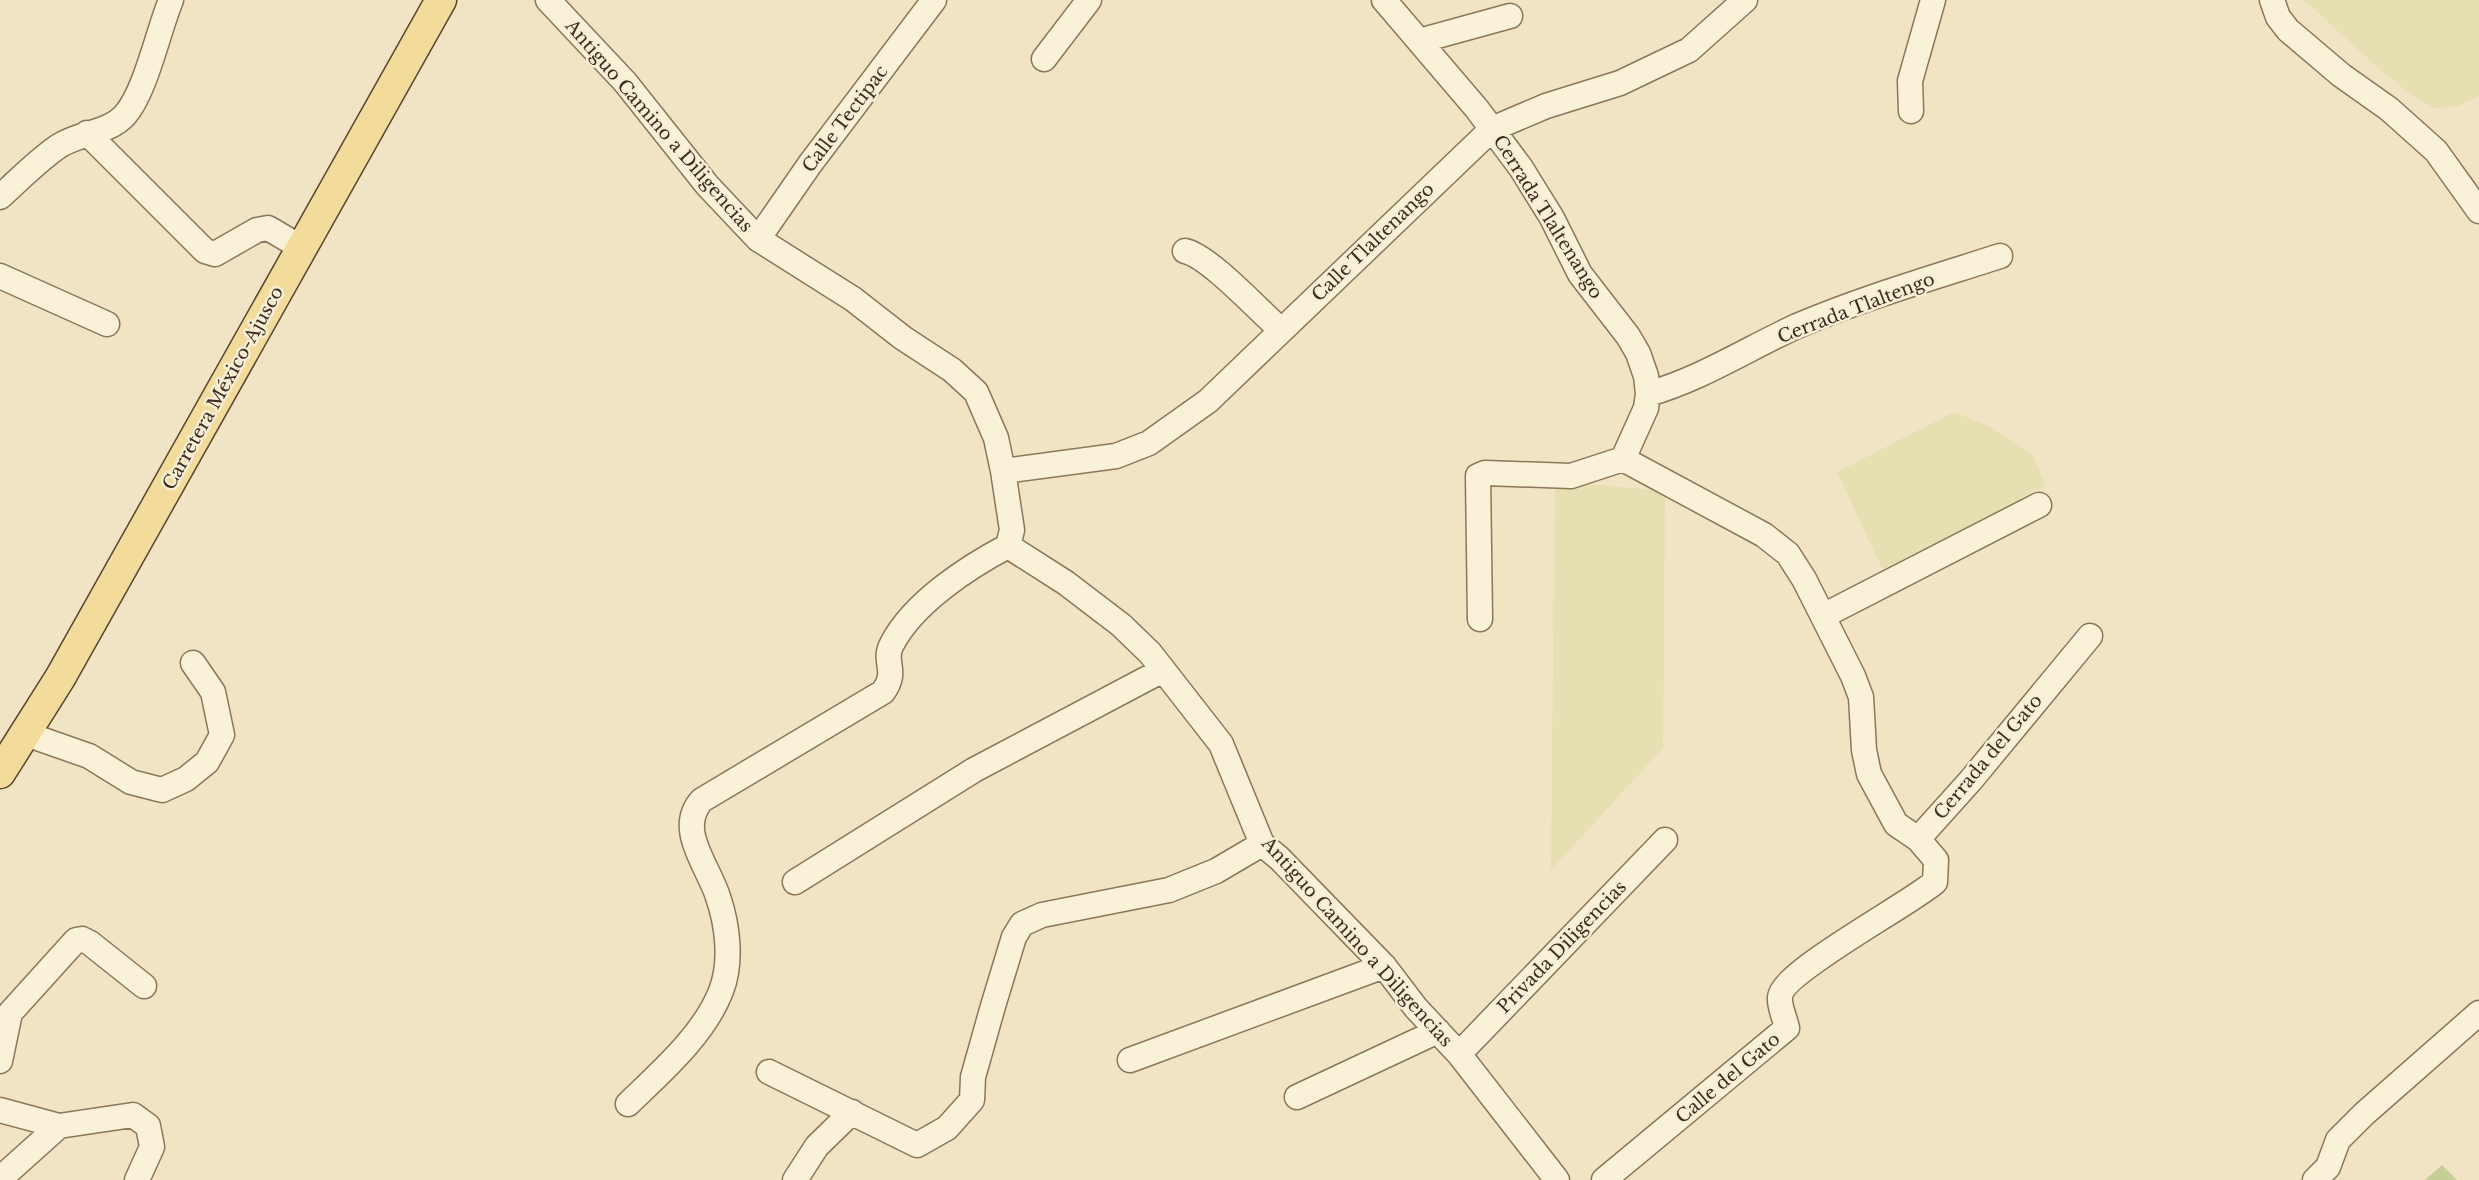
<svg xmlns="http://www.w3.org/2000/svg" width="2479" height="1180" font-family="'Libre Baskerville',serif">
<style>
.farmland{fill:#e5dfb2}
.green{fill:#c6ce98}
.lines{fill:none;stroke-linecap:round;stroke-linejoin:round}
.minor-casing{stroke:#8b765a;stroke-width:27}
.major-casing{stroke:#59442f;stroke-width:33}
.minor{stroke:#faf1d9;stroke-width:24}
.major{stroke:#f3db9c;stroke-width:30}
.labels{text-anchor:middle;dominant-baseline:central;stroke-width:5;stroke-linejoin:round;paint-order:stroke}
.street-label{font-size:18px;fill:#3b2d1f;stroke:#f7eed5}
</style>
<rect width="100%" height="100%" fill="#f0e4c5"/>
<path class="farmland" d="M 2304,0 L 2479,0 L 2479,96 L 2456,107 L 2433,108 L 2408,92 L 2376,66 Z
M 1954,412 L 1988,426 L 2033,455 L 2046,486 L 2021,497 L 2023,504 L 1888,570 L 1881,566 L 1837,472 Z
M 1555,481 L 1665,491 L 1663,748 L 1551,870 Z"/>
<path class="green" d="M 2442,1165 L 2457,1180 L 2425,1180 Z"/>
<g class="lines">
<defs>
<path id="minor" d="M 548,0 L 625,82 L 707,185 L 758,239 L 853,299 L 903,338 L 952,370 L 976,392 L 996,438 L 1003,471 L 1012,530 L 1008,546
M 1384,0 L 1477,109 L 1521,168 L 1552,218 L 1580,274 L 1628,336 L 1638,353 L 1646,376 L 1648,394 L 1646,408 L 1623,459 L 1764,535 L 1788,554 L 1804,579 L 1853,676 L 1861,697 L 1864,750 L 1869,774 L 1896,824 L 1918,839
M 2272,0 L 2278,17 L 2288,30 L 2341,75 L 2389,109 L 2436,151 L 2479,211
M 1419,41 L 1510,16
M 1044,59 L 1089,0
M 1911,111 L 1910,81 L 1933,0
M 87,133 L 205,251 L 215,254 L 257,230 L 268,228 L 302,248
M 0,197 C 19,180 38,160 59,146 C 79,133 109,133 125,115 C 146,91 158,31 171,0
M 758,239 L 810,164 L 934,0
M 1185,251 C 1209,256 1260,312 1281,330
M 0,276 L 107,324
M 1648,394 C 1701,379 1747,349 1797,326 C 1863,298 1932,278 2000,256
M 1003,471 L 1116,456 L 1149,443 L 1208,401 L 1492,129 L 1546,106 L 1620,83 L 1689,50 L 1745,0
M 1008,546 L 1066,583 L 1121,625 L 1150,653 L 1221,744 L 1262,844 L 1279,858 L 1384,966 L 1416,1008 L 1459,1054 L 1557,1180
M 1823,616 L 2039,505
M 1480,619 L 1478,476 L 1485,473 L 1571,476 L 1623,459
M 26,734 L 89,756 L 131,782 L 162,790 L 186,779 L 207,762 L 222,735 L 213,692 L 193,663
M 795,882 L 974,770 L 1163,670
M 1459,1054 L 1665,840
M 1130,1060 L 1384,966
M 0,1061 L 10,1013 L 76,940 L 82,939 L 90,943 L 144,986
M 769,1072 L 917,1145 L 947,1128 L 972,1100 L 973,1077 L 993,1006 L 1014,937 L 1022,924 L 1042,915 L 1169,890 L 1216,871 L 1262,844
M 1297,1097 L 1438,1031
M 628,1104 C 661,1072 704,1035 721,991 C 732,963 728,926 718,897 C 709,867 675,829 702,800 L 883,692 C 899,670 882,662 892,644 C 913,603 968,567 1008,546
M 0,1110 L 59,1126 L 133,1115 L 148,1126 L 152,1147 L 137,1180
M 0,1179 L 59,1126
M 795,1180 L 817,1146 L 852,1112
M 1604,1180 L 1787,1028 C 1785,1018 1779,1007 1780,997 C 1783,971 1910,904 1935,882 L 1936,860 L 1918,839 L 1971,780 L 2090,636
M 2315,1180 L 2328,1167 L 2338,1140 L 2364,1114 L 2479,1013"/>
<path id="major" d="M 0,773 L 60,678 L 441,0"/>
</defs>
<use href="#minor" class="minor-casing"/>
<use href="#major" class="major-casing"/>
<use href="#minor" class="minor"/>
<use href="#major" class="major"/>
</g>
<g class="labels">
<g class="street-label">
<text transform="translate(845 119) rotate(-53)">Calle Tectipac</text>
<text transform="translate(659 126) rotate(49)">Antiguo Camino a Diligencias</text>
<text transform="translate(1548 217) rotate(58)">Cerrada Tlaltenango</text>
<text transform="translate(1373 242) rotate(-44)">Calle Tlaltenango</text>
<text transform="translate(1856 308) rotate(-21)">Cerrada Tlaltengo</text>
<text transform="translate(223 388) rotate(-61)">Carretera México-Ajusco</text>
<text transform="translate(1988 757) rotate(-50)">Cerrada del Gato</text>
<text transform="translate(1357 942) rotate(48)">Antiguo Camino a Diligencias</text>
<text transform="translate(1562 947) rotate(-46)">Privada Diligencias</text>
<text transform="translate(1728 1078) rotate(-40)">Calle del Gato</text>
</g>
</g>
</svg>
